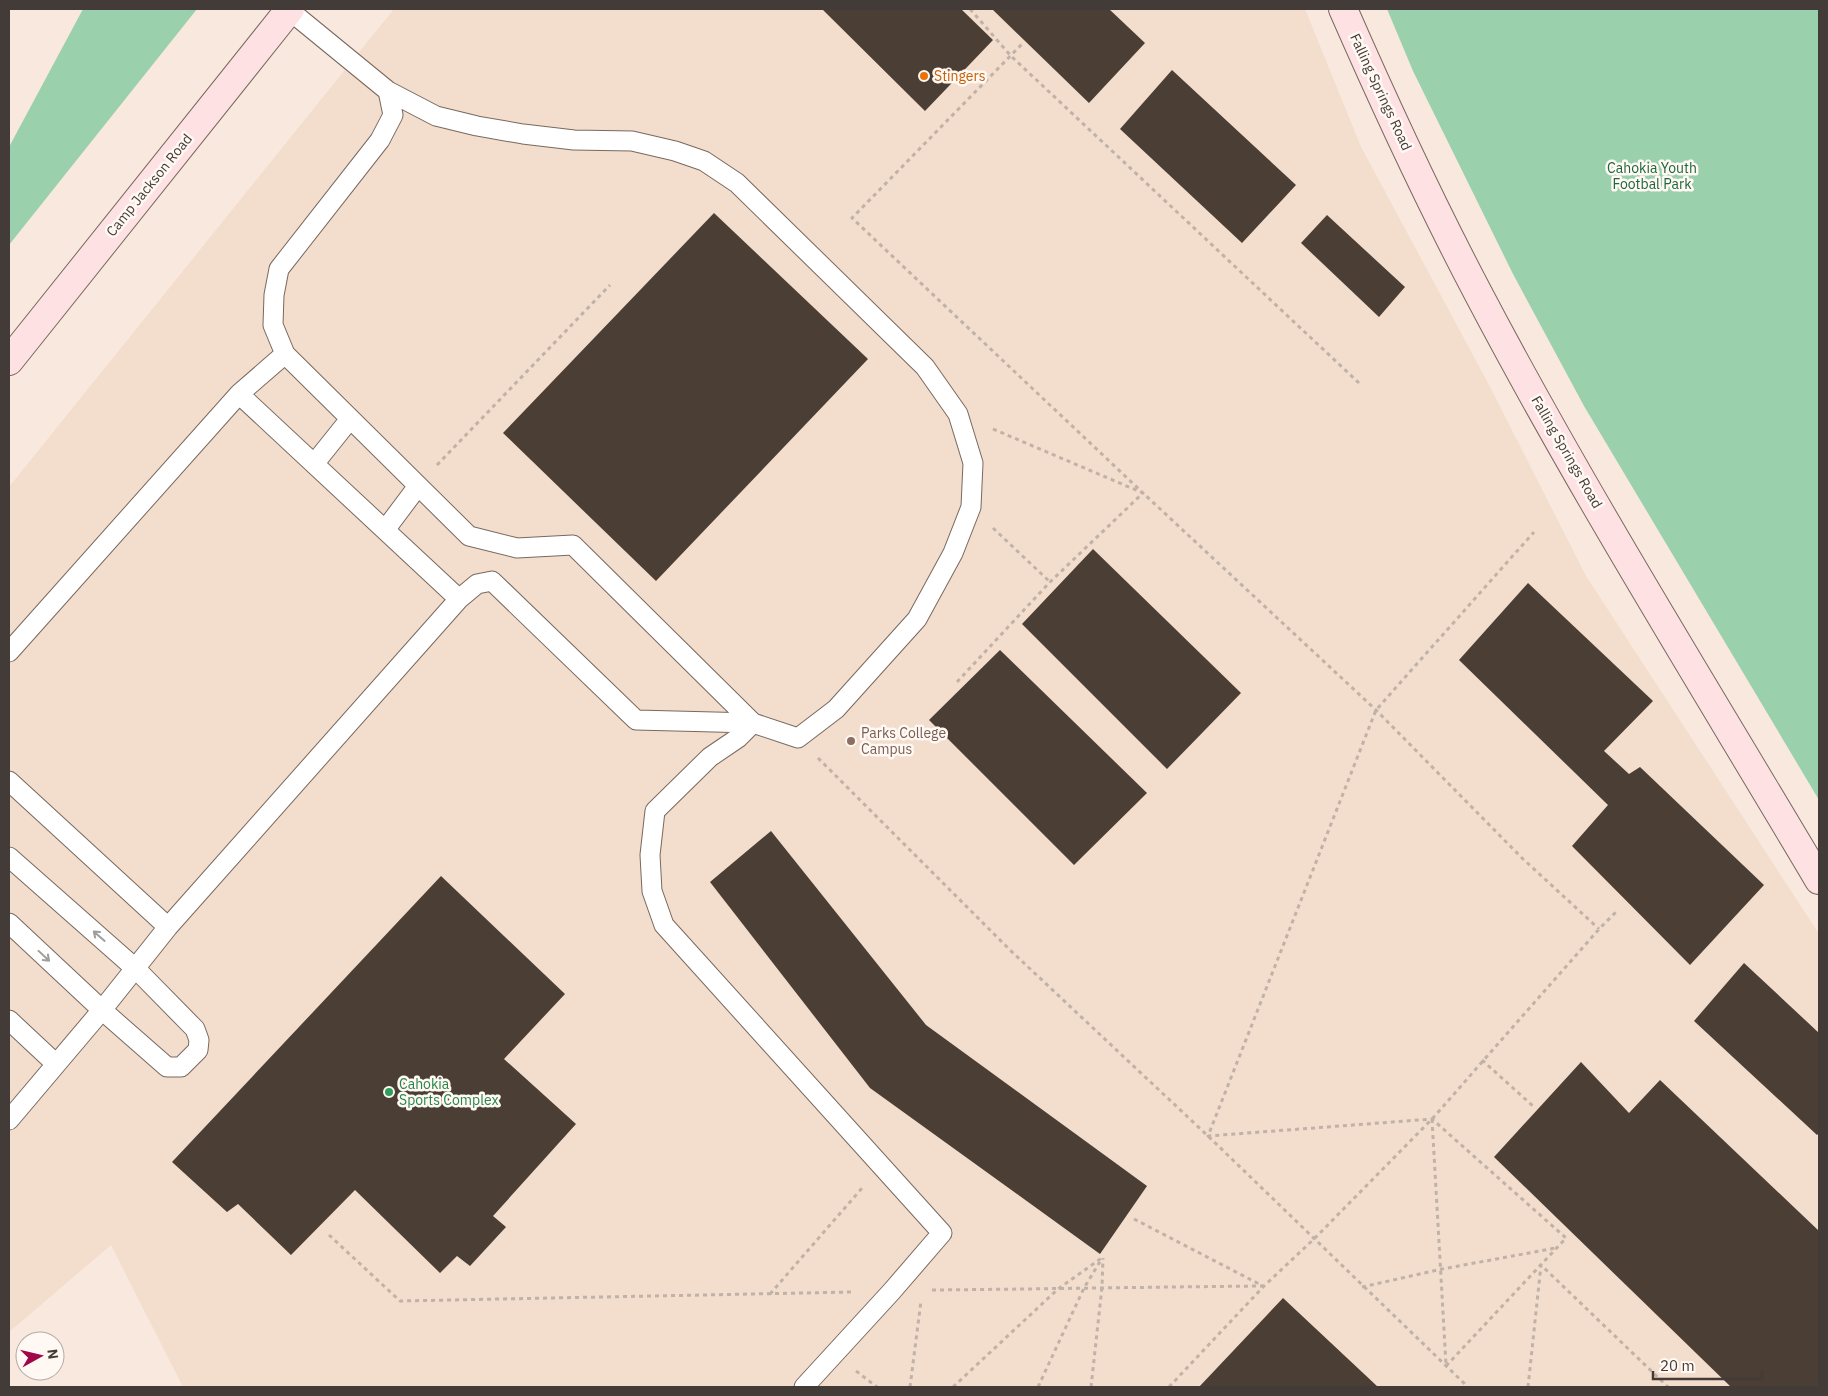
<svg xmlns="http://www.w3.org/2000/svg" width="1828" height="1396" font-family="'IBM Plex Sans',sans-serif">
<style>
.built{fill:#f3ddcc}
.green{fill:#9bd0ad}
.building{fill:#4b3e35}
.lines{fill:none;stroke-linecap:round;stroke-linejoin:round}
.lane-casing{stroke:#78695f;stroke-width:21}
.secondary-casing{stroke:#78695f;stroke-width:30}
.path{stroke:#c0b2a9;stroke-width:3;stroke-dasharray:4 4;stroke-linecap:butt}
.lane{stroke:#fff;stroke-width:19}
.secondary{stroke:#fee2e3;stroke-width:28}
.oneway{stroke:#a09d9b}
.food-dot{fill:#e8710a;stroke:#fff8f3;stroke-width:2}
.education-dot{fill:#8d6e63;stroke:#fff8f3;stroke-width:2}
.leisure-dot{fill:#2e9e5b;stroke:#fff8f3;stroke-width:2}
.labels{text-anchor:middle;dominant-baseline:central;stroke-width:5;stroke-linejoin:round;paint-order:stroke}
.food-label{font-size:14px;fill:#c56008;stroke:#fff8f3;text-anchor:start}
.street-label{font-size:14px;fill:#423b37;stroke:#fff8f3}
.park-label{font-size:14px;fill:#1c663f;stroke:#fff8f3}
.education-label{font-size:14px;fill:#785e54;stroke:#fff8f3;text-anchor:start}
.leisure-label{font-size:14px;fill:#27864d;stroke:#fff8f3;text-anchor:start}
</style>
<rect width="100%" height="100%" fill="#f9e8dd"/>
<path class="built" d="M 394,9 L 1305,9 L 1361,147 L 1488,383 L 1586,576 L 1819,934 L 1819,1387 L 183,1387 L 111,1245 L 9,1332 L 9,487 Z"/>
<path class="green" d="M 83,9 L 197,9 L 9,245 L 9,147 Z
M 1387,9 L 1819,9 L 1819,800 L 1584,406 L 1513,274 L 1413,71 Z"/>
<path class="building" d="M 822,9 L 961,9 L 993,40 L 925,111 Z
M 992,9 L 1109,9 L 1145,43 L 1089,103 Z
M 1172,70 L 1296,185 L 1242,243 L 1120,129 Z
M 714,213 L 868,359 L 656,581 L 503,433 Z
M 1327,215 L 1405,287 L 1379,317 L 1301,243 Z
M 1093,549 L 1241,693 L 1167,769 L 1022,624 Z
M 1528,583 L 1653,701 L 1604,751 L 1629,774 L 1640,767 L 1764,885 L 1690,965 L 1572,846 L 1608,805 L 1459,660 Z
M 1000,650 L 1147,793 L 1074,865 L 929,720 Z
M 771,831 L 926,1025 L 1147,1186 L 1100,1254 L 870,1088 L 710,882 Z
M 441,876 L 565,994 L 504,1059 L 576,1124 L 493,1216 L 506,1227 L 470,1266 L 457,1256 L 440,1273 L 355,1190 L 291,1255 L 238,1204 L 227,1212 L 172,1162 Z
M 1744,963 L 1819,1033 L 1819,1133 L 1817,1135 L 1694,1021 Z
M 1581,1062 L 1629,1113 L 1660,1080 L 1819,1231 L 1819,1387 L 1731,1387 L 1494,1157 Z
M 1283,1298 L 1378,1387 L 1199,1387 Z"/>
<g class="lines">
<defs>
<path id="lane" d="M 289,10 L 388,91 L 393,115 L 380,140 L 279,269 L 274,295 L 273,325 L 285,354 L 469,536 L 517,548 L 573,545 L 753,723 L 798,738 L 836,709 L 917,619 L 953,553 L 971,507 L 973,463 L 958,414 L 925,367 L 737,183 L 704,161 L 675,151 L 632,141 L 574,140 L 523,134 L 477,126 L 436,116 L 388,91
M 239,394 L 285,354
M 314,464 L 350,419
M 385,530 L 418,486
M 459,599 L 477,584 L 492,581 L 636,720 L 753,723
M 9,652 L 239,394 L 459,599 L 168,927 L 102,1010 L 9,1120
M 753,723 L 738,738 L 710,757 L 655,811 L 650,855 L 652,891 L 664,925 L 942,1233 L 892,1291 L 804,1387
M 9,781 L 168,927
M 9,857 L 136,969 L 195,1029 L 199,1040 L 198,1050 L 181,1067 L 167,1067 L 102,1010 L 9,923
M 9,1020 L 56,1064"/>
<path id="secondary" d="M 1343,9 C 1385,105 1429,200 1478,293 C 1583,493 1704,686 1819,880
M 9,361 L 290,9"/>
</defs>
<use href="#lane" class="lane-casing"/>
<use href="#secondary" class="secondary-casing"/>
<path class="path" d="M 970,9 L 1011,56 L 1359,383
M 993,429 L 1143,493 L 1376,710 L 1522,858 L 1599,929
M 437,465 L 610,285
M 993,528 L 1050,582
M 957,682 L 1050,582 L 1143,493 L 852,218 L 1022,44
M 818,758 L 1010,950 L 1208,1136 L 1468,1387
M 1482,1060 L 1534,1107
M 1432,1119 L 1446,1365
M 1134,1219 L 1263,1286
M 329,1235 L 400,1301 L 853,1292
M 1362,1287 L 1442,1269 L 1556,1248
M 932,1290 C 1043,1289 1153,1287 1264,1286
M 770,1294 L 863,1187
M 1446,1366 L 1566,1238 L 1432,1119 L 1208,1136 L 1376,710 L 1534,532
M 856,1371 L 877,1387
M 910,1387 L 921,1301
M 953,1387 L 1058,1289 L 1103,1257
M 1038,1387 L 1084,1288 L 1101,1260
M 1091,1387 L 1102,1287 L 1103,1258
M 1169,1387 L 1264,1286 L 1314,1239 L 1432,1119 L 1599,929 L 1617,911
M 1528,1387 L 1541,1265 L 1668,1387"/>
<use href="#lane" class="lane"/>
<use href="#secondary" class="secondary"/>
</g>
<defs><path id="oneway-shaft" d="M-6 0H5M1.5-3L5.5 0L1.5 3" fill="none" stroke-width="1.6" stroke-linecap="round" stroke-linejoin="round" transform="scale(1.25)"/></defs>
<g class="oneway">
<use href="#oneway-shaft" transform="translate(99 936) rotate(-139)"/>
<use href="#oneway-shaft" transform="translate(44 956) rotate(43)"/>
</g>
<circle class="food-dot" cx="924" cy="76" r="5"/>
<circle class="education-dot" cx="851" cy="741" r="5"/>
<circle class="leisure-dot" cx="389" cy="1092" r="5"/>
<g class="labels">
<g class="food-label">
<text x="934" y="76">Stingers</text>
</g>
<g class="street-label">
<text transform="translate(1381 92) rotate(65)">Falling Springs Road</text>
<text transform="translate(149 185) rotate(-51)">Camp Jackson Road</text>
<text transform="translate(1567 452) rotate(60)">Falling Springs Road</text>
</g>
<g class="park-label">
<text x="1652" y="168">Cahokia Youth<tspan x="1652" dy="16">Footbal Park</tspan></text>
</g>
<g class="education-label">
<text x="861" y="733">Parks College<tspan x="861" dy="16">Campus</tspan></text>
</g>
<g class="leisure-label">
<text x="399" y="1084">Cahokia<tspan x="399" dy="16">Sports Complex</tspan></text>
</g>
</g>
<rect width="1828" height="1396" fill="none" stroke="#423b37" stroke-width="20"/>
<g transform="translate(40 1356) rotate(82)"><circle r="24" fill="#fff8f3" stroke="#b3aca8"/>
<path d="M0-4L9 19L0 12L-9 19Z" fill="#a0064a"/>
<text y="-8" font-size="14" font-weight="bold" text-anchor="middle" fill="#423b37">N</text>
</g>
<path d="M1653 1371v8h109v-8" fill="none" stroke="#423b37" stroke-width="2.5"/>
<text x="1660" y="1371" font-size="15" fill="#423b37" stroke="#fff8f3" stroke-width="4" paint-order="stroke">20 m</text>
</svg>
